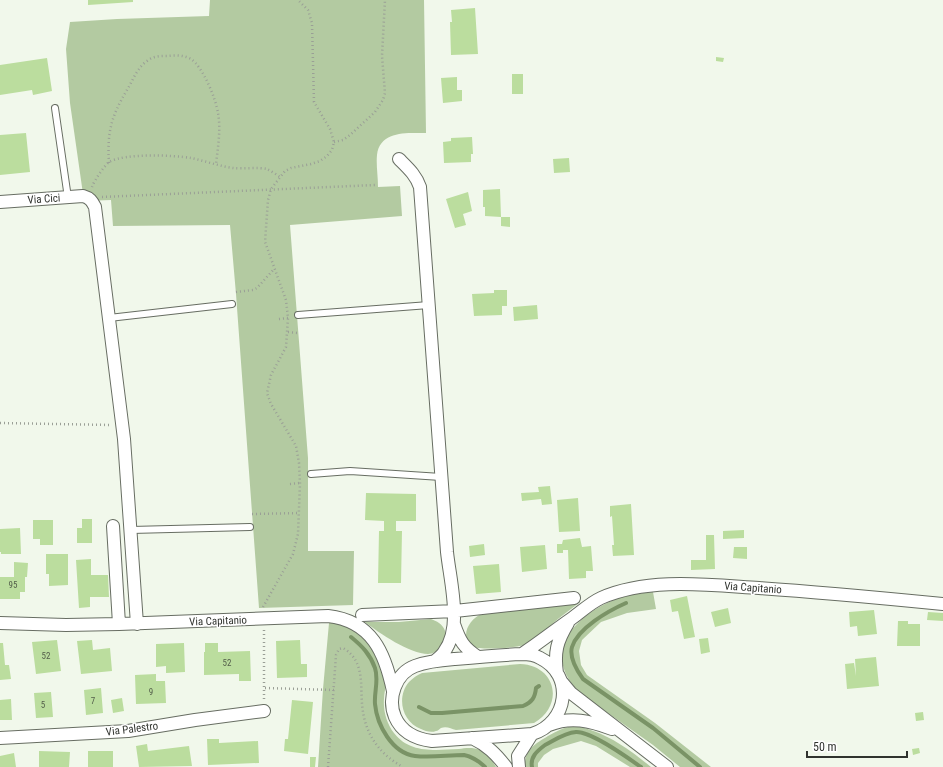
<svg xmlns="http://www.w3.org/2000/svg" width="943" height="767" font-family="'Roboto Condensed',sans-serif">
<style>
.green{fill:#b3caa1}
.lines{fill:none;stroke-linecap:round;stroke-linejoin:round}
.stream{stroke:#7a9366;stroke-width:4}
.building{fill:#bbdd9e}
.lane-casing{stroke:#676d62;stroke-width:8}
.street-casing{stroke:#676d62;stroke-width:14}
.path{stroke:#9a9f96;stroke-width:2.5;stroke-dasharray:1 3;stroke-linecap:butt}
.lane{stroke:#fff;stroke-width:6}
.street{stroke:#fff;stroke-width:12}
.labels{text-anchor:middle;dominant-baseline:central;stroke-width:3;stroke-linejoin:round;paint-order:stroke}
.number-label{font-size:9px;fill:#535e4a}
.street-label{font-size:11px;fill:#30332e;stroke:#fff}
</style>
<rect width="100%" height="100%" fill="#f1f8eb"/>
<path class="green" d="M 210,0 L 424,0 L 426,133 C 408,133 380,130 377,155 C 376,165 378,176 378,187 L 400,186 L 402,216 L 290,225 L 308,458 L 308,551 L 354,551 L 353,605 L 259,608 L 236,294 L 230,225 L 113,226 L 111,200 L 84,201 L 70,103 L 66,49 L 70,22 L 117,19 L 209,16 Z
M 653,592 L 656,609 L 627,613 L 601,622 L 582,640 L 579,651 L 581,665 L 587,675 L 655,723 L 711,767 L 680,767 L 653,745 L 581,694 C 537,652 577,612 622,597 C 632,594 643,593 653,592 Z
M 580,602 C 573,608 565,613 558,619 C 547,628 538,642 524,645 C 515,648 481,650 474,647 C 458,639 469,618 482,614 Z
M 431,619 C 433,620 437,621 439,623 C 453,633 443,653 428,654 C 410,654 379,633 365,622 L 399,622 Z
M 329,623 C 345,623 365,633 372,647 C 375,652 377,658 379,664 C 381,668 384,673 385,678 C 387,685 384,692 384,699 C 383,711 387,724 394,733 C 410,754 436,750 459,749 C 465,748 473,747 480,750 C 487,753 492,760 496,767 L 318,767 L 323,689 Z
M 520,664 C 556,665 565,705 534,723 L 456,730 C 451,729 447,726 441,728 C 439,729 438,731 436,731 C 431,733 425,731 421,729 C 402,722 396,697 409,682 C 413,678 417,675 422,673 Z
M 575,726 C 604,731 628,748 651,767 L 630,767 L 596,746 L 581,741 L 553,749 L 544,755 L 538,763 L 538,767 L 525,767 C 524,750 535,744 548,736 C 557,731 564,727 575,726 Z"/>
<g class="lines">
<path class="stream" d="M 626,603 C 608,611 578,628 572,647 C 569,657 577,671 583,679 L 653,728 L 700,767
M 351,637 C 362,646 370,654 375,668 C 379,680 374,692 375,704 C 377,725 392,753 415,756 C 431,758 448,755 464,755 C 473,757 478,760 485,767
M 419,707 L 431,713 L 442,713 L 523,706 C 532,702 535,698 536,688 L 539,686
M 532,767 C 530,757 537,751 545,745 C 555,740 564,733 576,732 C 591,731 628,758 641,767"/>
</g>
<path class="building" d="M 88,0 L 133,0 L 133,2 L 88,5 Z
M 475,8 L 478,54 L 451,55 L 450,22 L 452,22 L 451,10 Z
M 716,57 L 724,58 L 723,62 L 716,61 Z
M 47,58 L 52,91 L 33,95 L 32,90 L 0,95 L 0,65 Z
M 512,74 L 523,74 L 523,94 L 512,94 Z
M 457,77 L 457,90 L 462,90 L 462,101 L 443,103 L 441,78 Z
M 26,133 L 30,172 L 0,175 L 0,135 Z
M 472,137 L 473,154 L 471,154 L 471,162 L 444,163 L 443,142 L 451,141 L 451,138 Z
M 569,158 L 570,172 L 554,173 L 553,159 Z
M 500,189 L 501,217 L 485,216 L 485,207 L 483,207 L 483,190 Z
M 468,192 L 472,211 L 463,214 L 466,225 L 455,228 L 446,199 Z
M 501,217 L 510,217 L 510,227 L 501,226 Z
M 494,290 L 507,290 L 507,306 L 502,306 L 502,315 L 474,316 L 472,294 L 494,293 Z
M 537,305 L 538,319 L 514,321 L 513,307 Z
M 550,486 L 552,504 L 542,505 L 541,499 L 522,501 L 521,493 L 539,492 L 538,487 Z
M 366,493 L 416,494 L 416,521 L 396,521 L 396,531 L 402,531 L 401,583 L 378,583 L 379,531 L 384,531 L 384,521 L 365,520 Z
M 578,498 L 580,531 L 559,532 L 557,500 Z
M 631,504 L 634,555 L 613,556 L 612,545 L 614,545 L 612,516 L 610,517 L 610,506 Z
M 82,519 L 92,519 L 92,543 L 77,543 L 77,528 L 82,528 Z
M 33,520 L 53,520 L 53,545 L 40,545 L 40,539 L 33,539 Z
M 20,528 L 21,554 L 1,554 L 1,552 L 0,552 L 0,529 Z
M 744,530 L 744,538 L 723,539 L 723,531 Z
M 706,535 L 714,535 L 715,569 L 691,570 L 691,560 L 706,560 Z
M 580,538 L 582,547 L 591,546 L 593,571 L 586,571 L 586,578 L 569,579 L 568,550 L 563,550 L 563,553 L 557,553 L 557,544 L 562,544 L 563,540 Z
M 484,544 L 485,555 L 470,557 L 469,546 Z
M 545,545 L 547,569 L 522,572 L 520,547 Z
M 734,547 L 747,547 L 747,559 L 733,558 Z
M 46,554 L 68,554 L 68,585 L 49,586 L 49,574 L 46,574 Z
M 91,559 L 91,575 L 108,575 L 109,597 L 90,597 L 90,607 L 79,608 L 76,560 Z
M 14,562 L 28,563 L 27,577 L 25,577 L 25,592 L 20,592 L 20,599 L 0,599 L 0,577 L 14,577 Z
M 499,564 L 501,592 L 476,594 L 473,566 Z
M 687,596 L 695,637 L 684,639 L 678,611 L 672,612 L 670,600 Z
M 728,608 L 731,623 L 715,627 L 711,612 Z
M 874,610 L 877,634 L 858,636 L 857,626 L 850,627 L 849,612 Z
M 928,612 L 943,613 L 943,621 L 927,620 Z
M 898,621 L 908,621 L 908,624 L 920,624 L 920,646 L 897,646 Z
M 708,638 L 710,652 L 701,654 L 699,639 Z
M 57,640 L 61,671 L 36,674 L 32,642 Z
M 92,640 L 93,650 L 110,648 L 112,671 L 81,674 L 77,641 Z
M 300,640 L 301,664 L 307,664 L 307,677 L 277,678 L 276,641 Z
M 0,643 L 3,643 L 5,665 L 9,665 L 11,679 L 0,680 Z
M 184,643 L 185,672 L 166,673 L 166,666 L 156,667 L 156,644 Z
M 205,643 L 218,643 L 218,652 L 250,651 L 251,681 L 239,681 L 239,674 L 204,675 L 204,652 L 205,652 Z
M 876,657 L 879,686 L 847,689 L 845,664 L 854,663 L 856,676 L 855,659 Z
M 156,674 L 156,681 L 165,681 L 166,703 L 136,704 L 135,675 Z
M 101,688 L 103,713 L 86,715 L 84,690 Z
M 51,692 L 53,717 L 36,718 L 34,693 Z
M 122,698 L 124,711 L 113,713 L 111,700 Z
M 11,699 L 12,720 L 0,720 L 0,700 Z
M 292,700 L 313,702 L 308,754 L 284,751 L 285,739 L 288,739 Z
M 923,712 L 924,720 L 916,721 L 915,713 Z
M 207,739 L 219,739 L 219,743 L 258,741 L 259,763 L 208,765 Z
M 147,744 L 148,751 L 189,746 L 192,766 L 139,767 L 136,746 Z
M 919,748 L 920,753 L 913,755 L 912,749 Z
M 39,751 L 70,752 L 69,767 L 39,767 Z
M 88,751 L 113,751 L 113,767 L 88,767 Z
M 14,753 L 16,767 L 0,767 L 0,756 Z
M 310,757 L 316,757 L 315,767 L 310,767 Z"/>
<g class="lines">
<defs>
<path id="lane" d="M 55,108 L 68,198
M 298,315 L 429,305
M 109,318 L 232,304
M 311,474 L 350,471 L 441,477
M 131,530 L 250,527"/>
<path id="street" d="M 399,159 C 408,168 416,175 420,187 L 447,552 C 450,581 463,627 444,652 C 442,656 438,658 435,661
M 0,202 L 83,196 C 90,198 92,201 95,207 L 124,439 L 137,624
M 113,526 L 119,624
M 362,615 L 455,611 L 574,598
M 0,623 L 66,625 L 119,624 L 328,616 C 372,621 385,653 393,691
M 454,624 C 460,641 463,647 478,657
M 522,654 C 539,643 555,630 571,619 C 581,612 590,603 601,598 C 648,577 710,585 759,588 C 821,592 882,598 943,604
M 522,654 C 528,654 535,655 540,658 C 575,675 568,723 532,734 L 432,741 C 416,739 402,733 395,717 C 387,698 396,673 415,666 C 428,661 442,660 455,659 C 477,657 500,655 522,654 Z
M 557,673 C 554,652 557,641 568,623
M 561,681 L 571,693 L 667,767
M 549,725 C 571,716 590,721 612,729
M 0,738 L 128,731 L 195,720 L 264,711
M 472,738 C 487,745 496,754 506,767
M 519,767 L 518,756 L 532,734"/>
</defs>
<use href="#lane" class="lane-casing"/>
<use href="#street" class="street-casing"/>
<path class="path" d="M 334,142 L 343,140 L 350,135 L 375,112 L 383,100 L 385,93 L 382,56 L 385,0
M 109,163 C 107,132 111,117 127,90 C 133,80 137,68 147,61 C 153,56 160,56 167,56 C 175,55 184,55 191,59 C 203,67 216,99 218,113 C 221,129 218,147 216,164
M 92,187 C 94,181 104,166 109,162 C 125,153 173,155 191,158 C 205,161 219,166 233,168 C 243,169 259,167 267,169 C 271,171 276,174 280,177
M 102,197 L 375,185
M 236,292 L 253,290 L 257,288 L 274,269
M 279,319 L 288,318
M 288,332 L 298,333
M 0,423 L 111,425
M 290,484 L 300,483
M 252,514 L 299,513
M 263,607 L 293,554 L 298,534 L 300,483 L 299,463 L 296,446 L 271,404 L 267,393 L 271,375 L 286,347 L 288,318 L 286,300 L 265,242 L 268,200 L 271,189 L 285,171 L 291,168 L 311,164 L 320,161 L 327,156 L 332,150 L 334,142 L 330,129 L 314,102 L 312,23 L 308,10 L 298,0
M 264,630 L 264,701
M 265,688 L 334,690
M 328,767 L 336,655 L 339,649 L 343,648 C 367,662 359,689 363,712 C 367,737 381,755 403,767"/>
<use href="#lane" class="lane"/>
<use href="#street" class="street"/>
</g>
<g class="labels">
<g class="number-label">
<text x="13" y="585">95</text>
<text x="46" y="656">52</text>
<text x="227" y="663">52</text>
<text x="151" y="692">9</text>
<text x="93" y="701">7</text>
<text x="43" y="705">5</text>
</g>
<g class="street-label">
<text transform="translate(44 199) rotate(-4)">Via Cici</text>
<text transform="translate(753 588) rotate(4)">Via Capitanio</text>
<text transform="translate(218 621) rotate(-2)">Via Capitanio</text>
<text transform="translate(132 729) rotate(-7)">Via Palestro</text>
</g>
</g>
<path d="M807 751v6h100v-6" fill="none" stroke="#30332e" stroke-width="2"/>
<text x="813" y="751" font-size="12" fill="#30332e" stroke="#ffffff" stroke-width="3" paint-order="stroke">50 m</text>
</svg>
